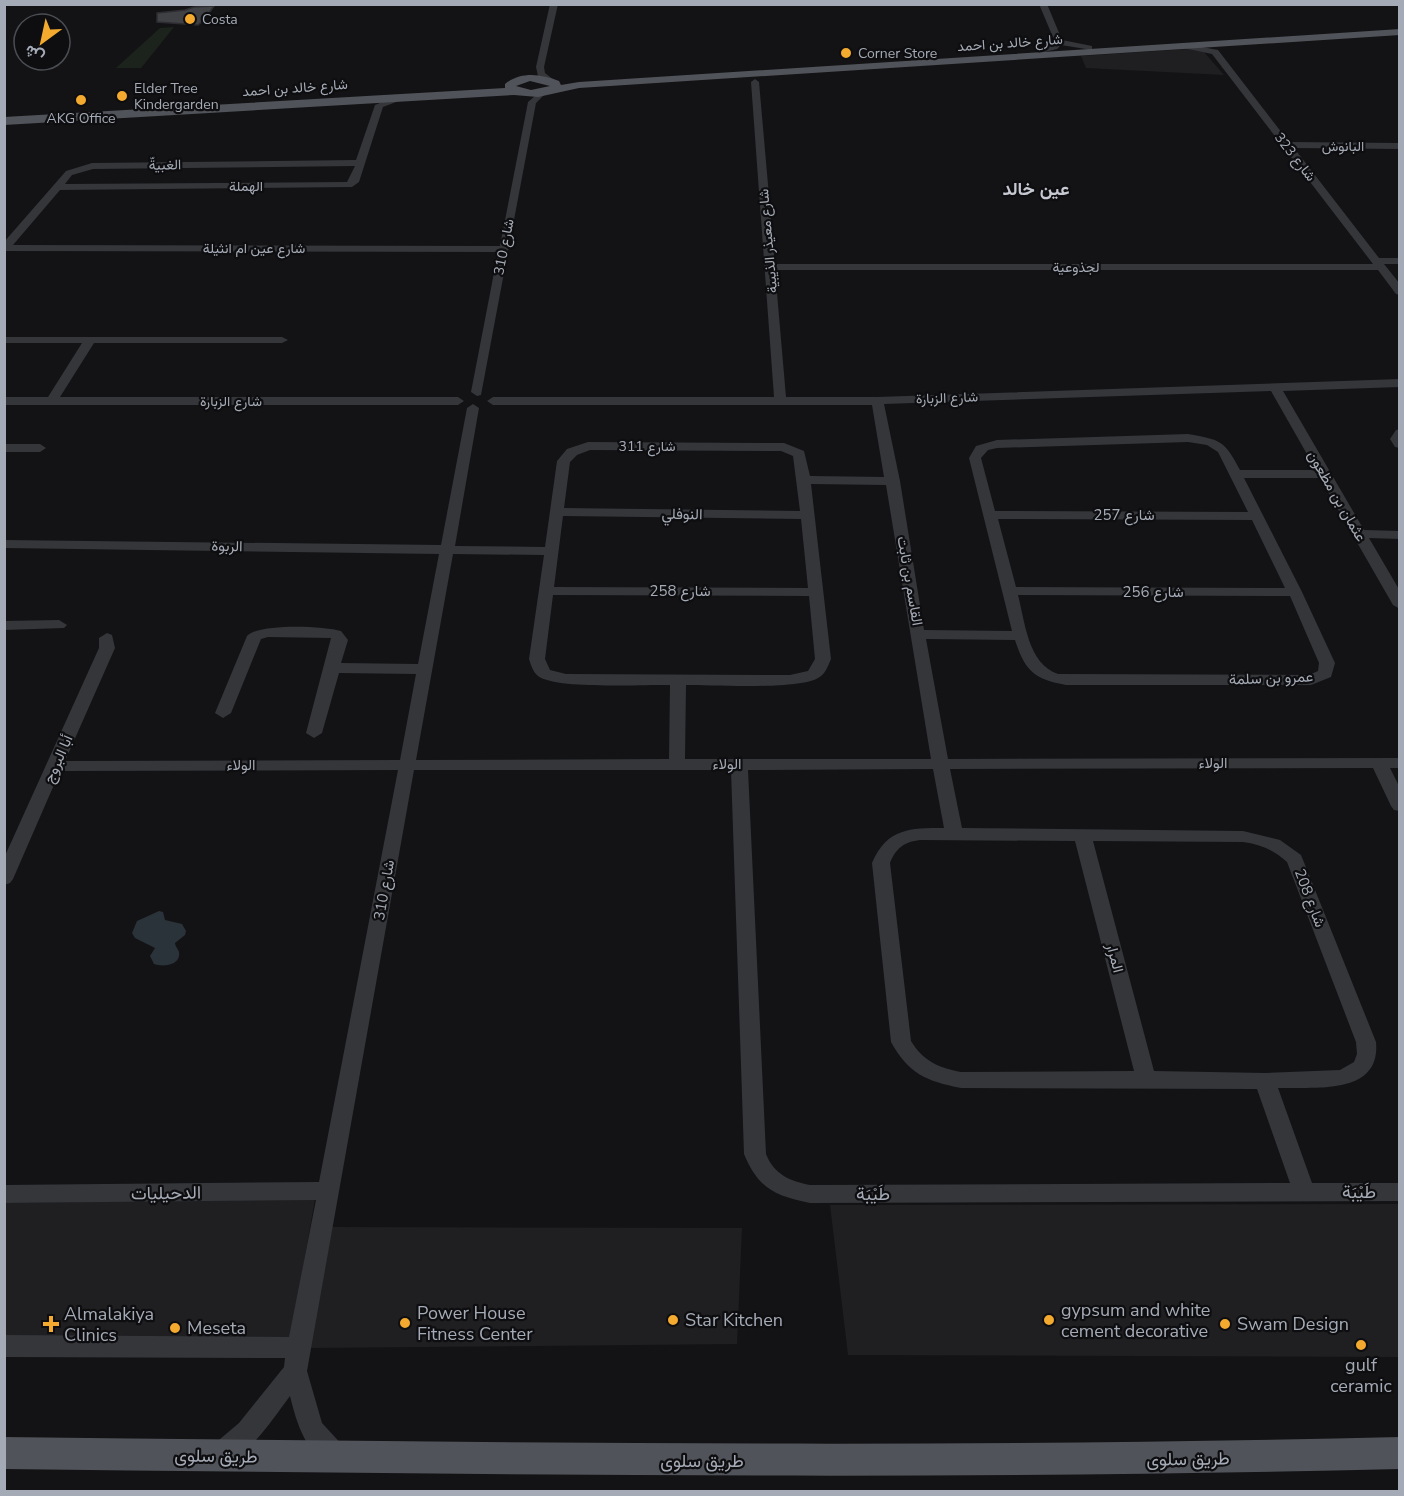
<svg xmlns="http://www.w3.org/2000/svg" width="1404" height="1496" font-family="'Nunito Sans',Vazirmatn,sans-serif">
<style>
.built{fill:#1f1f22}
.green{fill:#1c231c}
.water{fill:#2a3339}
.building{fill:#3f4145;stroke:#2d2d31;stroke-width:1.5}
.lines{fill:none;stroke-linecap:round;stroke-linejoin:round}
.minor{fill:#34363a;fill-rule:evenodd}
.major{fill:#505359;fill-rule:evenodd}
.poi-dot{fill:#f3aa2e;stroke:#0e0e10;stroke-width:2}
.labels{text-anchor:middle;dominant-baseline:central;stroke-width:4.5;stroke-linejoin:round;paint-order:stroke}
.far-poi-label{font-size:14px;fill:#a5abb6;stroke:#0e0e10;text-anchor:start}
.far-street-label{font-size:14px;fill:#a5abb6;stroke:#0e0e10}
.street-label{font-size:15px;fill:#a5abb6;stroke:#0e0e10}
.far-district-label{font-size:18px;font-weight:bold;fill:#c6c9d2;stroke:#0e0e10}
.near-street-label{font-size:18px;fill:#a5abb6;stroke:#0e0e10}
.near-poi-label{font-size:18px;fill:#a5abb6;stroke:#0e0e10;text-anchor:start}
</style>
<rect width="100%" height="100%" fill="#131315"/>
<path class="built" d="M 1188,49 L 1204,52 L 1224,75 L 1086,68 L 1081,56 Z
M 315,1199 L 291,1337 L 5,1338 L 4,1203 Z
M 1399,1204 L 1399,1357 L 848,1355 L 830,1205 Z
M 332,1227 L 742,1228 L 737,1344 L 310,1348 Z"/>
<path class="green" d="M 174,27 L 141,68 L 116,68 L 160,28 Z"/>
<path class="water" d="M 159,911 L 163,912 L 165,920 L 182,924 L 186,931 L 185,935 L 175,943 C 175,946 178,949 179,952 C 181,966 162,967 154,964 L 150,956 L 155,948 L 135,938 L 132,933 L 137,921 Z"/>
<path class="building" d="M 214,6 L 204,20 L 198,25 L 157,22 L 157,13 L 185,10 L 194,7 Z"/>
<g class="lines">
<path class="minor" d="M 550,4 L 558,4 L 544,67 L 545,73 L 554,80 L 550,83 L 538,76 L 536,67 Z
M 1039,4 L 1047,4 L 1062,40 L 1092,46 L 1092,50 L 1061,45 L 1057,49 L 1040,53 L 1040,49 L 1055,42 Z
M 1186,44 L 1218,50 L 1289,142 L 1400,143 L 1400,149 L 1294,148 L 1379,258 L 1400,258 L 1400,264 L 1384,264 L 1400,284 L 1400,295 L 1396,294 L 1378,270 L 775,270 L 786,397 L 877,397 L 1400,379 L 1400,387 L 1283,391 L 1364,530 L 1400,531 L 1400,539 L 1369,538 L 1400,591 L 1400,609 L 1393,605 L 1320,478 L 1244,478 L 1302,592 L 1335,663 L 1331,677 L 1311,685 L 1066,685 C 1034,679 1025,671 1015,640 L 926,639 L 948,759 L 1400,758 L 1400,768 L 1390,768 L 1400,788 L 1400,811 L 1394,810 L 1391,806 L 1373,768 L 950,769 L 962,828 L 1243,831 L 1280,840 L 1301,855 L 1376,1042 C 1381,1096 1315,1087 1278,1088 L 1312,1183 L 1400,1183 L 1400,1201 L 810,1203 C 775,1196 758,1188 744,1154 L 731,770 L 414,770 L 307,1371 L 322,1423 L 345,1448 L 349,1456 L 345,1464 L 336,1468 C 306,1456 297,1424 290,1396 C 271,1421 252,1453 222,1465 L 213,1461 L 209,1453 L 213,1445 L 239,1423 L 284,1367 L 285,1358 L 4,1357 L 4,1335 L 289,1337 L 316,1200 L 4,1203 L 4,1185 L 319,1182 L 398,770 L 60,771 L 13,879 L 10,883 L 4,885 L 4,858 L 99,648 L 99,638 L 107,633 L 112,635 L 115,648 L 65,761 L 400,760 L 416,674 L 339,673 L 322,733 L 314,738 L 306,733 L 331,638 L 268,637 L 261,639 L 231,713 L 223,718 L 215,713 L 247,636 C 259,623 324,626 341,631 L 348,640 L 341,663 L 418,664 L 439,554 L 4,548 L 4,540 L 441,545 L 467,408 L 473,404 L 479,408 L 455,546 L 545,547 L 557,461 L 567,449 L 588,442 L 784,443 L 804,451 L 810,476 L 884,477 L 872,405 L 493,405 L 487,401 L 493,397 L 774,397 L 751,82 L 755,79 L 759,82 L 775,264 L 1373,264 L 1212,54 L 1183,48 L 1183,44 ZM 1271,391 L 1316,470 L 1240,470 C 1224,440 1221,440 1188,434 L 997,440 L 976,446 L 969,458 L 1012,631 L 924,630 L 900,481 L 884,404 ZM 1188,442 L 1207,445 L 1218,452 L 1248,512 L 995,511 L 981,458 L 988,450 L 997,448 ZM 590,450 L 781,451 L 793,456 L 800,511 L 564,508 L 570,462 L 577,455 ZM 811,484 L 886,485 L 931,759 L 685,759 L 686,685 C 713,685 798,690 818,678 C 825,675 828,666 831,659 ZM 563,516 L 801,519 L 808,588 L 554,587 ZM 998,519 L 1252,520 L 1285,588 L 1016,587 ZM 453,554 L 544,555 L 529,659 C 531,665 533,672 538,676 C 557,690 643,684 670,685 L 669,759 L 416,760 ZM 553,595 L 809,596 L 815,659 L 808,671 L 790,675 L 566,674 L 550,670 L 545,659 ZM 1018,595 L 1290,596 L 1319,663 L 1318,671 L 1309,675 L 1058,674 C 1028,664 1025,622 1018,595 ZM 933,769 L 944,828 C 910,828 887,828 872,863 L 891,1042 C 909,1074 926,1081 961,1088 L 1257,1089 L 1290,1183 L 810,1185 C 789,1181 774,1174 766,1154 L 748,770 ZM 920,840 L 1075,841 L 1134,1071 L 961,1072 C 939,1068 923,1061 911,1041 L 890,863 C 896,848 904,842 920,840 ZM 1093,841 L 1243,842 C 1260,844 1274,850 1287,862 L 1356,1042 L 1357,1054 L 1354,1062 L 1340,1070 L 1265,1073 L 1154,1071 Z
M 543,89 L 547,92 L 536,103 L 481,395 L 477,396 L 471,392 L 498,252 L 4,251 L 4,242 L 66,171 L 92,163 L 356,160 L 375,105 L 401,94 L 405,97 L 404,99 L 383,107 L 359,182 L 352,187 L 60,190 L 13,245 L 500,246 L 528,102 ZM 355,166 L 347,182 L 65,184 L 72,175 L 93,169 Z
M 4,337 L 282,337 L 288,340 L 282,343 L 94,343 L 60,397 L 458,397 L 464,401 L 458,405 L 4,405 L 4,397 L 48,397 L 82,343 L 4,343 Z
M 1400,429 L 1400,448 L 1395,447 L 1390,439 L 1396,430 Z
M 4,444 L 40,444 L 46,448 L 40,452 L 4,452 Z
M 59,620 L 67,625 L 64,628 L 4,630 L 4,621 Z"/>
<path class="major" d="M 1400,29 L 1400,35 L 579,88 L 538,97 L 514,95 L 4,125 L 4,117 L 505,88 L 505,84 C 521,71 541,74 559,81 L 561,85 L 579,82 ZM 530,81 L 550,86 L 531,90 L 516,86 Z
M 4,1437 C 470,1442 934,1449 1400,1437 L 1400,1469 C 934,1481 470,1474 4,1469 Z"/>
</g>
<g class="poi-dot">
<circle cx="190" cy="19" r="6"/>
<circle cx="846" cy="53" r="6"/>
<circle cx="122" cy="96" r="6"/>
<circle cx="81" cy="100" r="6"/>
<circle cx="673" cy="1320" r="6"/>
<circle cx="1049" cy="1320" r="6"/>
<circle cx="405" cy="1323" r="6"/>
<path d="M48 1315h6v6h6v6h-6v6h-6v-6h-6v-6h6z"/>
<circle cx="1225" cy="1324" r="6"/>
<circle cx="175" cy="1328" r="6"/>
<circle cx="1361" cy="1345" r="6"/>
</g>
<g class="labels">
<g class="far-poi-label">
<text x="202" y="19">Costa</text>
<text x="858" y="53">Corner Store</text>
<text x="134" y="88">Elder Tree<tspan x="134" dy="16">Kindergarden</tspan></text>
<text x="81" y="118" text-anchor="middle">AKG Office</text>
</g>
<g class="far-street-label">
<text transform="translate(1010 43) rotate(-4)">شارع خالد بن احمد</text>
<text transform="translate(295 88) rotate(-4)">شارع خالد بن احمد</text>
<text x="1343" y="146">البانوش</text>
<text transform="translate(1295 157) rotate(52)">شارع 323</text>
<text transform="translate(165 165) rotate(-1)">الغبيةّ</text>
<text x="246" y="186">الهملة</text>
<text transform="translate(768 241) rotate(-95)">شارع معيذر الذيبية</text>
<text transform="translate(504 247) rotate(-79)">شارع 310</text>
<text x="254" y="248">شارع عين ام انثيلة</text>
<text x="1076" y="267">لجذوعية</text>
<text transform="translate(947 398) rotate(-2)">شارع الزبارة</text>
<text x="231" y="401">شارع الزبارة</text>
<text x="647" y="446">شارع 311</text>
</g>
<g class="street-label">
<text transform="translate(1337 496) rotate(60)">عثمان بن مظعون</text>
<text transform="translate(682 514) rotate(1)">النوفلي</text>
<text x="1124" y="515">شارع 257</text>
<text transform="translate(227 546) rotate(1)">الربوة</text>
<text transform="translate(910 581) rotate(80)">القاسم بن ثابت</text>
<text x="680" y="591">شارع 258</text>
<text x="1153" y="592">شارع 256</text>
<text transform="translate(1271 678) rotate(-2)">عمرو بن سلمة</text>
<text transform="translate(58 759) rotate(-66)">أبا البروج</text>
<text x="1213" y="763">الولاء</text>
<text x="727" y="764">الولاء</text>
<text x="241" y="765">الولاء</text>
<text transform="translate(384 890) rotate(-80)">شارع 310</text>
<text transform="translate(1310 898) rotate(69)">شارع 208</text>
<text transform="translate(1115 958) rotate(75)">المرار</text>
</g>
<g class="far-district-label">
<text x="1036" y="189">عين خالد</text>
</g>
<g class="near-street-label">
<text x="1359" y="1192">طَيْبَة</text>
<text transform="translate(166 1193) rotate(-1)">الدحيليات</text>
<text x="873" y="1194">طَيْبَة</text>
<text transform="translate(216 1456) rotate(1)">طريق سلوى</text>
<text transform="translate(1188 1459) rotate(-1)">طريق سلوى</text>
<text x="702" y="1461">طريق سلوى</text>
</g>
<g class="near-poi-label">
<text x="1061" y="1310">gypsum and white<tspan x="1061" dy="21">cement decorative</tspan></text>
<text x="417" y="1313">Power House<tspan x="417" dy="21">Fitness Center</tspan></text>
<text x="64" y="1314">Almalakiya<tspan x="64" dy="21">Clinics</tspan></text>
<text x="685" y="1320">Star Kitchen</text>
<text x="1237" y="1324">Swam Design</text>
<text x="187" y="1328">Meseta</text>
<text x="1361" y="1365" text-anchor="middle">gulf<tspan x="1361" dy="21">ceramic</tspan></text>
</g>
</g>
<rect width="1404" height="1496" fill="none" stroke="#a5abb6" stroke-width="12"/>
<g transform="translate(42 42) rotate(213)"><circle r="28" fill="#0e0e10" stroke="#4a4d52" stroke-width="1.5"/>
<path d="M0-4.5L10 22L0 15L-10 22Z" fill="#f3aa2e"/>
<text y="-9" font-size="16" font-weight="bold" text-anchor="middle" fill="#a5abb6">ش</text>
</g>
</svg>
